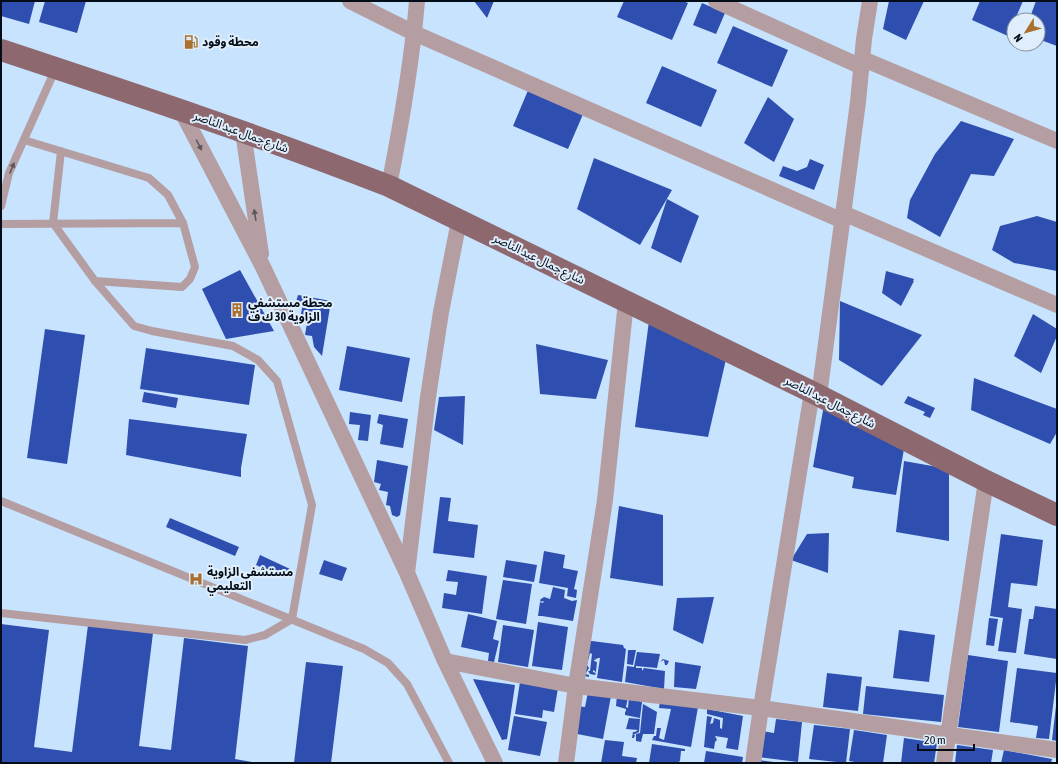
<svg xmlns="http://www.w3.org/2000/svg" width="1058" height="764" font-family="'Asap Condensed','Noto Sans Arabic',sans-serif">
<style>
.building{fill:#2e4faf}
.lines{fill:none;stroke-linecap:round;stroke-linejoin:round}
.lane{stroke:#b49ea2;stroke-width:8}
.street{stroke:#b49ea2;stroke-width:16}
.primary{stroke:#8e686f;stroke-width:22}
.oneway{fill:#5c565d}
.labels{text-anchor:middle;dominant-baseline:central;stroke-width:4;stroke-linejoin:round;paint-order:stroke}
.poi-label{font-size:12px;font-weight:bold;fill:#030d18;stroke:#e0eefc;text-anchor:start}
.street-label{font-size:12px;fill:#030d18;stroke:#e0eefc}
</style>
<rect width="100%" height="100%" fill="#c7e3fd"/>
<path class="building" d="M 1,1 L 35,1 L 29,24 L 1,16 Z
M 45,1 L 86,1 L 77,33 L 39,22 Z
M 474,1 L 494,1 L 487,18 Z
M 624,1 L 683,1 L 688,3 L 672,40 L 617,17 Z
M 889,1 L 924,1 L 906,40 L 883,29 Z
M 980,1 L 1023,1 L 1008,36 L 972,20 Z
M 1036,1 L 1057,1 L 1057,46 L 1038,39 L 1038,20 L 1029,20 Z
M 702,3 L 725,13 L 716,34 L 693,25 Z
M 733,26 L 788,50 L 772,87 L 717,63 Z
M 662,66 L 717,90 L 701,127 L 646,103 Z
M 529,88 L 584,112 L 568,149 L 513,126 Z
M 768,97 L 794,119 L 774,162 L 744,143 Z
M 961,121 L 1014,139 L 994,176 L 971,174 L 940,237 L 907,218 L 910,200 L 935,154 Z
M 594,158 L 672,190 L 640,245 L 577,209 Z
M 810,159 L 824,165 L 814,190 L 779,176 L 783,166 L 797,171 L 807,167 Z
M 667,199 L 699,216 L 681,263 L 651,248 Z
M 1037,216 L 1057,222 L 1057,271 L 1014,263 L 992,250 L 1000,226 Z
M 240,270 L 274,331 L 226,339 L 202,289 Z
M 886,271 L 914,279 L 913,281 L 914,281 L 901,306 L 882,293 Z
M 298,295 L 331,301 L 322,356 L 314,347 L 312,336 L 305,335 L 307,323 L 303,322 L 304,315 L 301,314 L 303,303 L 296,302 Z
M 840,301 L 922,335 L 882,386 L 839,360 Z
M 1033,314 L 1057,329 L 1057,336 L 1041,373 L 1014,356 Z
M 649,321 L 727,355 L 708,437 L 635,427 Z
M 45,329 L 85,335 L 67,464 L 27,458 Z
M 536,344 L 608,360 L 596,399 L 540,394 Z
M 347,346 L 410,358 L 402,402 L 339,390 Z
M 146,348 L 255,365 L 249,405 L 140,389 Z
M 974,378 L 1057,409 L 1057,432 L 1050,444 L 971,410 Z
M 144,392 L 178,398 L 176,408 L 142,402 Z
M 465,396 L 463,445 L 434,430 L 439,397 Z
M 908,396 L 935,408 L 930,418 L 923,415 L 925,412 L 904,403 Z
M 824,405 L 904,449 L 896,495 L 852,488 L 854,477 L 813,467 Z
M 350,412 L 371,415 L 368,441 L 358,440 L 360,425 L 349,424 Z
M 379,414 L 408,419 L 403,448 L 380,444 L 383,425 L 377,423 Z
M 129,419 L 247,434 L 241,468 L 241,477 L 126,455 Z
M 377,460 L 408,466 L 400,515 L 397,517 L 392,515 L 390,506 L 386,505 L 388,492 L 379,490 L 381,484 L 374,482 Z
M 904,461 L 949,469 L 949,541 L 896,532 Z
M 440,497 L 451,498 L 448,521 L 478,525 L 474,558 L 433,553 Z
M 619,506 L 663,515 L 663,586 L 610,578 Z
M 170,518 L 239,547 L 235,556 L 166,527 Z
M 829,533 L 828,573 L 791,560 L 807,534 Z
M 1001,534 L 1043,540 L 1037,586 L 1011,583 L 1008,607 L 1022,609 L 1016,653 L 998,651 L 1003,618 L 990,616 Z
M 544,551 L 565,555 L 563,568 L 578,571 L 574,589 L 577,590 L 576,598 L 567,596 L 568,588 L 539,583 Z
M 260,555 L 290,569 L 285,578 L 256,565 Z
M 324,560 L 347,568 L 342,581 L 319,574 Z
M 506,560 L 537,565 L 534,582 L 503,577 Z
M 448,570 L 487,576 L 482,614 L 442,608 L 444,593 L 456,595 L 458,582 L 446,581 Z
M 503,580 L 532,584 L 526,624 L 496,619 Z
M 553,587 L 565,590 L 564,598 L 572,601 L 577,600 L 573,621 L 542,616 L 538,616 L 540,602 L 542,603 L 544,602 L 543,601 L 541,602 L 540,600 L 541,599 L 544,597 L 550,599 Z
M 714,597 L 703,644 L 673,630 L 677,598 Z
M 1035,606 L 1057,609 L 1057,659 L 1024,654 L 1029,619 L 1033,619 Z
M 468,614 L 497,621 L 493,639 L 499,641 L 494,662 L 488,661 L 489,653 L 461,647 Z
M 989,618 L 998,619 L 994,646 L 986,645 Z
M 538,622 L 568,627 L 562,670 L 532,666 Z
M 1,624 L 49,630 L 34,747 L 72,752 L 88,625 L 153,633 L 139,746 L 171,750 L 184,638 L 248,646 L 235,759 L 257,763 L 1,763 Z
M 503,625 L 534,630 L 528,667 L 498,662 Z
M 899,630 L 935,635 L 929,682 L 893,678 Z
M 584,640 L 623,645 L 624,648 L 626,649 L 622,682 L 597,678 L 600,658 L 598,658 L 595,660 L 596,657 L 594,661 L 597,662 L 596,672 L 593,670 L 593,672 L 596,673 L 595,675 L 590,674 L 588,671 L 590,671 L 592,654 L 590,653 L 587,665 L 589,668 L 586,673 L 582,671 L 582,673 L 589,675 L 589,677 L 580,675 Z
M 628,650 L 636,650 L 633,665 L 627,664 Z
M 637,652 L 660,654 L 657,668 L 636,666 L 636,668 L 642,668 L 642,671 L 644,668 L 665,671 L 664,689 L 625,682 L 627,666 L 634,667 Z
M 968,655 L 1008,661 L 999,732 L 958,727 Z
M 663,659 L 669,661 L 667,665 L 665,665 L 664,660 L 660,662 Z
M 306,662 L 343,666 L 331,763 L 294,763 Z
M 675,662 L 701,666 L 696,689 L 674,687 Z
M 1017,668 L 1057,673 L 1049,739 L 1036,738 L 1038,726 L 1010,722 Z
M 827,673 L 862,677 L 858,711 L 823,707 Z
M 473,679 L 515,685 L 507,739 L 502,740 Z
M 520,682 L 558,688 L 554,712 L 543,710 L 542,718 L 515,714 Z
M 866,686 L 944,695 L 941,722 L 863,714 Z
M 588,692 L 611,696 L 603,739 L 572,733 L 577,706 L 585,707 Z
M 617,695 L 628,697 L 626,707 L 628,708 L 629,696 L 642,702 L 640,718 L 625,715 L 625,711 L 626,712 L 626,709 L 616,706 Z
M 660,701 L 698,707 L 691,747 L 652,740 L 654,736 L 656,736 L 657,728 L 661,728 L 659,738 L 664,740 L 671,709 L 659,708 Z
M 643,704 L 657,712 L 654,734 L 643,734 L 641,742 L 636,741 L 636,734 L 640,733 Z
M 1056,706 L 1057,706 L 1057,741 L 1052,740 Z
M 707,709 L 743,716 L 738,750 L 726,748 L 728,738 L 715,736 L 717,740 L 715,742 L 714,749 L 704,747 L 707,716 L 712,717 L 710,724 L 713,723 L 714,718 L 720,720 L 720,728 L 722,729 L 723,718 L 707,714 Z
M 514,716 L 547,722 L 540,756 L 508,750 Z
M 629,718 L 640,719 L 639,732 L 633,735 L 635,735 L 634,738 L 632,738 L 633,732 L 635,732 L 638,730 L 626,729 Z
M 776,719 L 802,722 L 798,762 L 758,757 L 762,731 L 774,733 Z
M 814,725 L 850,729 L 846,763 L 809,759 Z
M 854,730 L 887,735 L 883,763 L 861,763 L 849,761 Z
M 904,738 L 937,743 L 934,763 L 901,763 Z
M 605,740 L 624,742 L 622,756 L 637,758 L 636,763 L 601,763 Z
M 652,744 L 685,749 L 685,751 L 681,751 L 680,761 L 677,763 L 649,763 Z
M 957,745 L 993,750 L 991,763 L 955,763 Z
M 1004,750 L 1052,759 L 1051,763 L 1001,763 Z
M 706,751 L 743,757 L 742,763 L 704,763 Z
M 758,760 L 774,762 L 774,763 L 758,763 Z"/>
<g class="lines">
<path class="lane" d="M 24,140 L 149,178 L 168,195 L 183,223 L 195,267 L 190,279 L 182,287 L 95,281
M 1,206 L 9,173 L 55,70
M 1,224 L 183,223
M 1,501 L 364,649 L 388,663 L 407,684 L 449,763
M 1,613 L 245,640 L 265,635 L 292,619 L 312,505 L 277,381 L 258,360 L 233,346 L 152,331 L 134,326 L 95,281 L 53,223 L 61,151"/>
<path class="street" d="M 350,1 L 414,33 L 843,221
M 716,1 L 862,67
M 863,59 L 1057,141
M 181,110 L 263,267 L 407,573 L 445,661 L 495,763
M 243,132 L 261,254
M 389,186 C 401,125 412,63 417,1
M 843,213 L 1057,305
M 819,396 L 858,102 L 864,39 L 870,1
M 407,573 L 428,397 L 441,312 L 459,221
M 445,661 L 576,686 L 761,708 L 1057,750
M 566,763 L 576,686 L 605,500 L 626,302
M 753,763 L 761,708 L 812,392
M 944,763 L 986,481"/>
<path class="primary" d="M 1,50 C 131,93 261,136 389,186 L 812,392 L 986,481 L 1057,515"/>
</g>
<defs><path id="oneway-solid" d="M-6-.8H1V-3.2L6.5 0L1 3.2V.8H-6Z"/></defs>
<g class="oneway">
<use href="#oneway-solid" transform="translate(199 145) rotate(62)"/>
<use href="#oneway-solid" transform="translate(12 168) rotate(-67)"/>
<use href="#oneway-solid" transform="translate(255 215) rotate(-99)"/>
</g>
<defs>
<symbol id="fuel-bare" viewBox="-9 -9 18 18"><path d="M-5.5-6h7V0h2V4h1.3V-2.5L3-4.5l.8-.8L6-3V5H2.5V1h-1V6h-7ZM-4.2-4.7v3.2H.2V-4.7Z" fill="#a9702f" stroke="#e0eefc" stroke-width="2.5" paint-order="stroke"/></symbol>
<symbol id="building-bare" viewBox="-9 -9 18 18"><path d="M-4-6H4V6H1V3H-1V6H-4ZM-2.5-4.3h1.7v1.8h-1.7ZM.8-4.3h1.7v1.8H.8ZM-2.5-1h1.7V.8h-1.7ZM.8-1h1.7V.8H.8Z" fill="#a9702f" stroke="#e0eefc" stroke-width="2.5" paint-order="stroke"/></symbol>
<symbol id="hospital-bare" viewBox="-9 -9 18 18"><path d="M-5-5h3v3.5h4V-5h3V5h-3V1.5h-4V5h-3Z" fill="#a9702f" stroke="#e0eefc" stroke-width="2.5" paint-order="stroke"/></symbol>
</defs>
<g fill-rule="evenodd">
<use href="#fuel-bare" x="181" y="32" width="20" height="20"/>
<use href="#building-bare" x="227" y="300" width="20" height="20"/>
<use href="#hospital-bare" x="186" y="569" width="20" height="20"/>
</g>
<g class="labels">
<g class="poi-label">
<text x="202" y="42">محطة وقود</text>
<text x="248" y="303">محطة مستشفي<tspan x="248" dy="14">الزاوية 30 ك ف</tspan></text>
<text x="207" y="572">مستشفى الزاوية<tspan x="207" dy="14">التعليمي</tspan></text>
</g>
<g class="street-label">
<text transform="translate(241 132) rotate(20)">شارع جمال عبد الناصر</text>
<text transform="translate(539 259) rotate(26)">شارع جمال عبد الناصر</text>
<text transform="translate(830 402) rotate(27)">شارع جمال عبد الناصر</text>
</g>
</g>
<rect width="1058" height="764" fill="none" stroke="#030d18" stroke-width="4"/>
<g transform="translate(1026 32) rotate(233)"><circle r="19" fill="#e0eefc" stroke="#8894a1"/>
<path d="M0-3L7 15L0 10L-7 15Z" fill="#a9702f"/>
<text y="-6" font-size="11" font-weight="bold" text-anchor="middle" fill="#030d18">N</text>
</g>
<path d="M918 744v6h56v-6" fill="none" stroke="#030d18" stroke-width="2"/>
<text x="924" y="744" font-size="12" fill="#030d18" stroke="#e0eefc" stroke-width="3" paint-order="stroke">20 m</text>
</svg>
